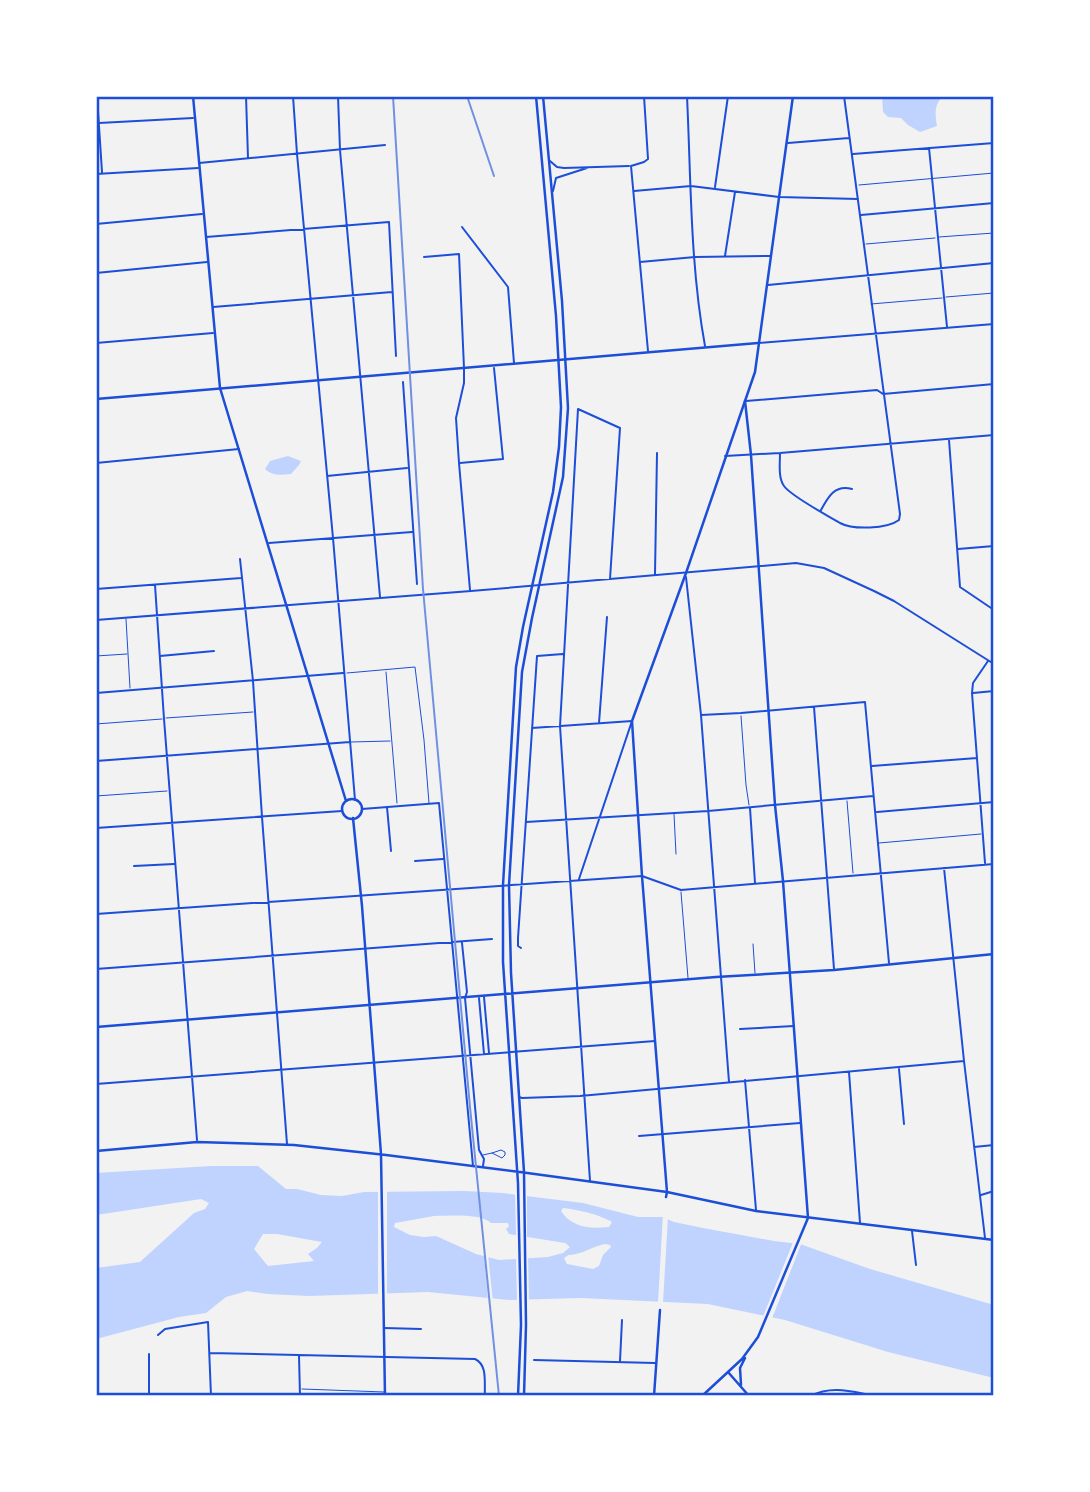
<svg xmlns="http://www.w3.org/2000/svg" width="1090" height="1492" font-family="'Crimson Pro',serif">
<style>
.water{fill:#bfd3fe;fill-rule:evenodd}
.pier{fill:#f2f2f2}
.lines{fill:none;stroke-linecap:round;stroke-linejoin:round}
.service{stroke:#1d4ed8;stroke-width:1}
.minor{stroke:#1d4ed8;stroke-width:2}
.tertiary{stroke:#1d4ed8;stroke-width:2.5}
.secondary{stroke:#1d4ed8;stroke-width:2.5}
.primary{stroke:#1d4ed8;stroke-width:2.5}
.rail{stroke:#7290e2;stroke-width:2}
.neatline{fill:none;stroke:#1d4ed8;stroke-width:2.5}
</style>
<rect width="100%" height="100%" fill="#f2f2f2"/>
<path class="water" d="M 882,96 L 943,96 C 934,105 935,114 937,126 L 920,132 L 908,125 L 901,118 L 888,117 L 883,112 Z
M 288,456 L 301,461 L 299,465 L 291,474 C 281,475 272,476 265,469 L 270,461 Z
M 211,1166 L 258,1166 L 286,1189 L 297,1189 L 321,1195 L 342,1196 L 364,1192 L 464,1191 L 503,1193 L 583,1203 L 638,1217 L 662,1217 L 674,1222 L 703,1228 L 774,1241 L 800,1244 L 870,1269 L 994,1305 L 994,1378 L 888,1352 L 785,1320 L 708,1304 L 581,1298 L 509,1300 L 428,1292 L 309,1296 L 268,1294 L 247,1291 L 226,1297 L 206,1313 L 179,1317 L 96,1339 L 96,1268 L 140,1262 L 194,1213 L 205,1209 L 209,1203 L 201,1199 L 96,1215 L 96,1173 ZM 563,1208 C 579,1210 598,1214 612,1222 L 609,1227 C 591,1229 572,1228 561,1211 ZM 434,1216 C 449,1216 480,1213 491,1223 L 508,1223 L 509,1226 L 506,1229 L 509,1234 L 565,1243 L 570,1247 L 563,1253 L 548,1257 L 499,1260 L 476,1254 L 436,1236 L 424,1237 L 410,1235 L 394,1227 L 395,1223 ZM 263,1234 L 277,1234 L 322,1242 L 317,1248 L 308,1254 L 314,1261 L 268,1266 L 254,1249 ZM 605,1244 L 610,1245 L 611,1247 L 603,1255 L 599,1266 L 593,1269 L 567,1264 L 564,1258 C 574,1252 564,1257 576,1254 C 586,1252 594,1246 605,1244 Z"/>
<path class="pier" d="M 387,1188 L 387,1297 L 378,1297 L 378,1189 Z
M 515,1191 L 527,1192 L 527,1240 L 516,1239 Z
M 663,1213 L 668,1216 L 663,1303 L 658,1303 Z
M 794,1240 L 802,1242 L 771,1321 L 765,1320 L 762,1319 Z
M 484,1253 L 488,1254 L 493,1302 L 488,1301 Z
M 516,1255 L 528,1255 L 529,1303 L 517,1303 Z"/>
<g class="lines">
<path class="service" d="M 859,185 L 994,173
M 939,237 L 994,233
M 866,244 L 935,238
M 946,297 L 994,293
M 871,304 L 942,298
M 126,619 L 130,688
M 96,656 L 127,654
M 386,672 L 397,803
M 347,673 L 415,667 L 424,740 L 429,803
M 741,716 L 746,785 L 749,805
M 166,718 L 253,712
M 96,724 L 162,719
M 351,742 L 390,741
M 96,796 L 167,791
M 847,801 L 853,873
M 674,814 L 676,854
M 879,843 L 981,834
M 681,892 L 688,978
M 753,944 L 755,973
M 483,1155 L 492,1153 L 502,1158 L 505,1155 L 505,1152 L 501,1150 L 492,1153
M 302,1389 L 384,1392"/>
<path class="minor" d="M 97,96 L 102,172
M 246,96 L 248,158
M 293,96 L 297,154 L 333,538 L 355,800
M 338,96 L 340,150 L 380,597
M 644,96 L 648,159 L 644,162 L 631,166 L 648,351
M 687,96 C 691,179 690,264 705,346
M 99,123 L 193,118
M 788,143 L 849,138
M 929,148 L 947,327
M 853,154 L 994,143
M 550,161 L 557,167 L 564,168 L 629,166
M 199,163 L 385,145
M 96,174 L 198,168
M 715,187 L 728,96
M 553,191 L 556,178 L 587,168
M 634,191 L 691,186 L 779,197 L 858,199
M 861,215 L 994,203
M 96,224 L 202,214
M 462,227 L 508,287 L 514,363
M 206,237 L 389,222 L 396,356
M 725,256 L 735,192
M 424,257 L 459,254 L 464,368 L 464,383 L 456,418 L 459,463 L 470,590
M 640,262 L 695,257 L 771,256
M 96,273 L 207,262
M 768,285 L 994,263
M 213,307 L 392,292
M 96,343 L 213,333
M 759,343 L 994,324
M 403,382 L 417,584
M 746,401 L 877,390 L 883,394 L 994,384
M 949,440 L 960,587 L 994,610
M 780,453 C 780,463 778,478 784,486 C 792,497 827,515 840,523 C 853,530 887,529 899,520 L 900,514 L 844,96
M 725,456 L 780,453 L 994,435
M 96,463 L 239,449
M 460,463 L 503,459 L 494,368
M 327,476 L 407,468
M 821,510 C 828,497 835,484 852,489
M 269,543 L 412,532
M 958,549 L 994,546
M 240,559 L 253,681 L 262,817 L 287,1144
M 655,574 L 657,453
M 686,577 L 701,715 L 729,1082
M 155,585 L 164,719 L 197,1140
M 96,589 L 241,578
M 96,620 L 471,591 L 796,563 L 824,568 L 874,591 L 894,601 L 994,664
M 160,656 L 214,651
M 96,693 L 343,673
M 973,693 L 994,691
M 814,707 L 834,969
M 701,715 L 741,713 L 865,702 L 889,963
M 599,723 L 607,617
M 532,728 L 632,721 L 579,879
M 96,761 L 350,742
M 872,766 L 977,758
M 387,807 L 391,851
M 750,808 L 755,883
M 362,809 L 439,803 L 473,1166
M 877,812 L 994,802
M 526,822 L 708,811 L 873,796
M 96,828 L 342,811
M 415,861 L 443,859
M 985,863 L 972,693 L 973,683 L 988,661
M 134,866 L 174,864
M 944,868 L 964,1061 L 985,1238
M 96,914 L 642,876 L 681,890 L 994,864
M 462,943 L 467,992 L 465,998 L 479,1150 L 484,1159 L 483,1166
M 521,948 L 518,946 L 518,938 L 537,656 L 563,654
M 96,969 L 492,939
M 484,997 L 489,1053
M 479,998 L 484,1054
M 740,1029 L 794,1026
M 899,1069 L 904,1124
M 849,1072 L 860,1223
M 745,1080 L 756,1210
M 96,1084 L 655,1041
M 519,1097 L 522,1098 L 580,1096 L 964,1061
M 639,1136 L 800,1123
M 974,1147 L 994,1145
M 590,1181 L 560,726 L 578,409 L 620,428 L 610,579
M 981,1195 L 994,1191
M 912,1231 L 916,1265
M 384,1328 L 421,1329
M 158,1335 L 165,1329 L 208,1322 L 211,1396
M 210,1353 L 475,1359 C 488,1365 484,1383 485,1396
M 149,1354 L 149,1396
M 299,1356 L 300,1396
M 534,1360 L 655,1363
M 620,1361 L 622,1320
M 810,1396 C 833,1385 852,1392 876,1396"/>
<path class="tertiary" d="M 96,399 L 758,343
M 666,1197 L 667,1192 L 642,876 L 632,721 L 686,573 L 745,401
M 654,1396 L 660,1310"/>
<path class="secondary" d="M 381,1154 L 385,1396
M 728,1372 L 749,1396
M 741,1385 L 740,1368 L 745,1358
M 702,1396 L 742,1359 L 758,1337 L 808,1218 L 783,881 L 775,805 L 751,455 L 745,401 L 755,372 L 793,96"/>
<path class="primary" d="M 193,96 L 220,388 L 346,801
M342 809a10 10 0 1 1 20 0a10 10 0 1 1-20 0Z
M 353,818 L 362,906 L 381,1154
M 96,1027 L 716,977 L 834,970 L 994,954
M 96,1151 L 197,1142 L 294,1145 L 386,1155 L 520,1172 L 667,1192 L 756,1211 L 994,1240
M 518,1396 L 521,1325 L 518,1183 L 503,962 L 503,885 L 516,667 L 523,627 L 553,492 L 559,447 L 561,407 L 556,316 L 536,96
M 524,1396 L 526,1325 L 524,1172 L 511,973 L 509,885 L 522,672 L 532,618 L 563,477 L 568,408 L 562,301 L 543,96"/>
<path class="rail" d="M 393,96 L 423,589 L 470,1107 L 499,1396
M 467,96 L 494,176"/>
</g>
<rect width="1090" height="1492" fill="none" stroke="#ffffff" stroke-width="196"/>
<rect x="98" y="98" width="894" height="1296" class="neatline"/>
</svg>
